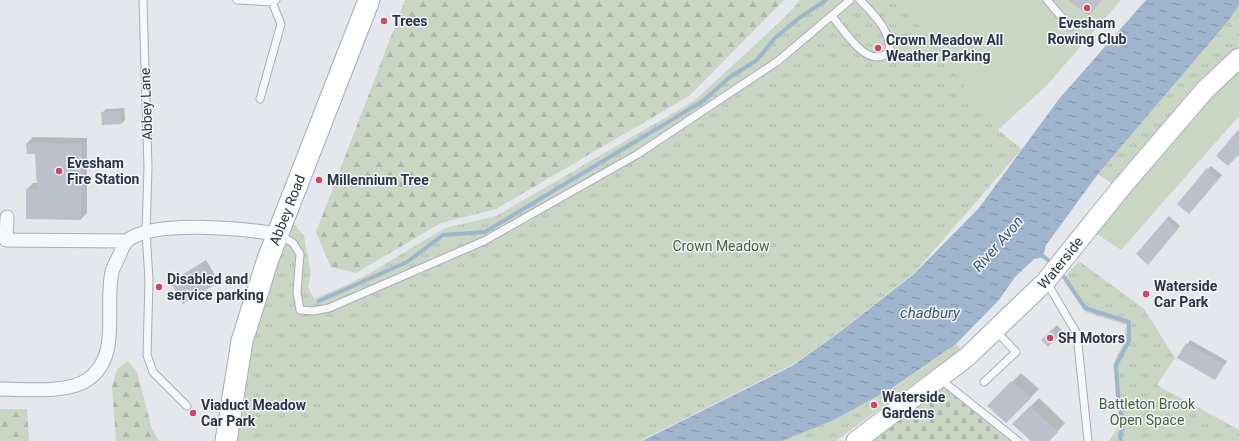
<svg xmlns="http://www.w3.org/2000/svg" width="1239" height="441" font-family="Roboto,sans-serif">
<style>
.green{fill:#c9d6c4}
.forest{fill:url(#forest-firs)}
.cemetery{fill:url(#cemetery-stones)}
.park{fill:url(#park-tufts)}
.water{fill:url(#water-ripples)}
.shadow{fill:#0003}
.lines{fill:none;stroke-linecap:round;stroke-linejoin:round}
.stream{stroke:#9eb5cd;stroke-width:4}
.building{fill:#bbc0ca}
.lane-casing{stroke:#a8aeb7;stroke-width:9}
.street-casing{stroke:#a8aeb7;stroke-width:15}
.secondary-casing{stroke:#a8aeb7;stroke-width:21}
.primary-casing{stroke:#a2abb9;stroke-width:23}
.lane{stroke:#f7f8fa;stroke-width:7}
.street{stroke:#f7f8fa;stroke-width:13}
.secondary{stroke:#fff;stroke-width:19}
.primary{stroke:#fff;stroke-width:21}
.poi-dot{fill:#d5455b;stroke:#f4f6f9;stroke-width:1.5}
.labels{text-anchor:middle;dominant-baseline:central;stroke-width:3;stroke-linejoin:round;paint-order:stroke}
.poi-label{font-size:14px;font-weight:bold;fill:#2a3446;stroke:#f4f6f9;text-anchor:start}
.street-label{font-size:14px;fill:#2a3446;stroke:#f4f6f9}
.park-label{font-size:14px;fill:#3f6237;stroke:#f4f6f9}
.water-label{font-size:15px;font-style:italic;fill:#32537c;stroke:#f4f6f9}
</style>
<defs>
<pattern id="forest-firs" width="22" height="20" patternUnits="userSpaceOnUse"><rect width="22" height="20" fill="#c9d6c4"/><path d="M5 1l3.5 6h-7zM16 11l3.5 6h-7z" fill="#adb8aa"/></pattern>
<pattern id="cemetery-stones" width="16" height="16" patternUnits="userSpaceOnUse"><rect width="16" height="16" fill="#c9d6c4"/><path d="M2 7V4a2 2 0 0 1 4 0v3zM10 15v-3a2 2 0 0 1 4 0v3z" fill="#adb8aa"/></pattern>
<pattern id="park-tufts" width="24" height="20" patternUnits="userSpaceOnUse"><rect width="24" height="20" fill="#c9d6c4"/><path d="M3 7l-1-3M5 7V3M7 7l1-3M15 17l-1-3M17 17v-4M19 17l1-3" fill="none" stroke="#adb8aa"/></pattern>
<pattern id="water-ripples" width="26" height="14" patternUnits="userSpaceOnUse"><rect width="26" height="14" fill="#9eb5cd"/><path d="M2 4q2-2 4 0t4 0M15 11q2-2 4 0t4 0" fill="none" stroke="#8194a8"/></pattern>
</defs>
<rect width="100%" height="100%" fill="#e4e7ec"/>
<path class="green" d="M 900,0 L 1121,0 L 1048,84 L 998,130 Z
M 1239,58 L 1239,116 L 1121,250 L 1088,228 Z"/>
<path class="forest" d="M 405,0 L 784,0 L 689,96 L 496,209 L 441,223 L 356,273 L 331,267 L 316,232 Z
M 128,361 L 137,372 L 152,429 L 159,441 L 116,441 L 112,387 L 117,369 Z
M 0,409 L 27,409 L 29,441 L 0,441 Z"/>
<path class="cemetery" d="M 940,379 L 1018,441 L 856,441 Z"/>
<path class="park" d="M 800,0 L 900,0 L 998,130 L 1022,149 L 915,272 L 840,331 L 792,365 L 640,441 L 228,441 L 229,428 L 287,216 L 304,236 L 311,274 L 308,287 L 314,299 L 347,285 L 370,273 L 445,228 L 496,216 L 694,101 L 785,17 Z
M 1239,5 L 1239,58 L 1120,189 L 1098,174 L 1229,20 Z
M 1079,261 L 1144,309 L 1175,358 L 1157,385 L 1239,430 L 1239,441 L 1109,441 L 1119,426 L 1113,364 L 1124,342 L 1126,325 L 1085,312 L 1063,279 Z
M 956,344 L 961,349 L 836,441 L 782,441 L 834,420 L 891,390 Z"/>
<path class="water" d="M 1146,0 L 1239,0 L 1239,5 L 1229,20 L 1098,174 L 1046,245 L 1043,257 L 1034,259 L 1015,277 L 999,300 L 956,344 L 891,389 L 834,420 L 782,441 L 642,441 L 792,366 L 841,331 L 915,273 L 979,208 L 1059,99 Z"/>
<path class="shadow" d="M 124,108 L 125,120 L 122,123 L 103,112 L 106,109 Z
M 33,137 L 87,138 L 87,213 L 81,219 L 27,189 L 33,183 L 37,183 L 36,153 L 27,143 Z
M 1211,166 L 1222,175 L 1192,210 L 1208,169 Z
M 1169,216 L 1180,226 L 1151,260 L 1166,219 Z
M 206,260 L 218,280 L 213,284 L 171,282 Z
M 1057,325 L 1063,331 L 1048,346 L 1042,340 Z
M 1190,340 L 1227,361 L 1215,379 L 1179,358 Z
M 1021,373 L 1039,389 L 1006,422 L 989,406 Z
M 1039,398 L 1065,423 L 1049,441 L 1032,441 L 1013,424 Z"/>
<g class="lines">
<path class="stream" d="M 1040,254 L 1048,260
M 1064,277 L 1085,308 L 1129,322 L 1129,341 L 1116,365 L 1118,396 L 1123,425 L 1120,437 L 1121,441
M 319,301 L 407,262 L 443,235 L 485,232 L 703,101 L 730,77 L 757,60 L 775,38 L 799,18 L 826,0"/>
</g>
<path class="building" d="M 1068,0 L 1102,0 L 1089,16 Z
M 121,111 L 122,124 L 102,125 L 101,112 Z
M 1239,129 L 1239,154 L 1228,166 L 1216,156 Z
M 26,143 L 82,144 L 81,220 L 26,219 L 26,189 L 37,189 L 35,154 L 27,154 Z
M 1207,168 L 1219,179 L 1189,214 L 1177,204 Z
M 1166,219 L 1178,229 L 1148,265 L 1136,254 Z
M 201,264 L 214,285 L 183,304 L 170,282 Z
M 1052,329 L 1059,336 L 1048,347 L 1041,340 Z
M 1186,343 L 1225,364 L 1215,380 L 1177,358 Z
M 1011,381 L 1031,398 L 1006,423 L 987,406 Z
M 1030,406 L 1058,432 L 1049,441 L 1031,441 L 1012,424 Z"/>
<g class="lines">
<defs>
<path id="lane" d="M 143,0 L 148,167 L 146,232 L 149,280 L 147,355 L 153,372 L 187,406
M 237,0 L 272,2 L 276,0
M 1047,0 L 1070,27
M 832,16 C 845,31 868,72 890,51 C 890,29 874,15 860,0
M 260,99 L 281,24 L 272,2
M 280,235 L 293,243 L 300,254 L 297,292 L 300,310 L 313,311 L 329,308 L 484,241 L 638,154 L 778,61 L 850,0
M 1046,281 L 1077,334 L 1088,441
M 940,379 L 1018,441
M 984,382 L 1016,352 L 995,330"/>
<path id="street" d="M 7,217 L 6,240 L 127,241
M 0,389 C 24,389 66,394 87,380 C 122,357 104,308 112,272 C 113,267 117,261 119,256 C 121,251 124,243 128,240 C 156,219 244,229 278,234"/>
<g id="secondary">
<path id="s1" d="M 856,441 L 967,357 L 1046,281 L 1120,189 L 1205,90 L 1239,58"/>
</g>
<g id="primary">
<path id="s2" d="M 226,441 L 242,341 L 268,259 L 369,0"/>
</g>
</defs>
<use href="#lane" class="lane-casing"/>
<use href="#street" class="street-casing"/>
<use href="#secondary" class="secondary-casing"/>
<use href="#primary" class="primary-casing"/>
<use href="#lane" class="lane"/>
<use href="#street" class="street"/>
<use href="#secondary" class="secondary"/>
<use href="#primary" class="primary"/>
</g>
<g class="poi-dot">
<circle cx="1087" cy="8" r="4"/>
<circle cx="384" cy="21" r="4"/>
<circle cx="878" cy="48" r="4"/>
<circle cx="59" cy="171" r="4"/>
<circle cx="319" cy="180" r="4"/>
<circle cx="159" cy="287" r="4"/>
<circle cx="1146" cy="294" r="4"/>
<circle cx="1050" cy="338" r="4"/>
<circle cx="874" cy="405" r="4"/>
<circle cx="193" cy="413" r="4"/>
</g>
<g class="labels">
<g class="poi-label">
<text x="392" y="21">Trees</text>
<text x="1087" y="23" text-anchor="middle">Evesham<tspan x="1087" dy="16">Rowing Club</tspan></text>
<text x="886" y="40">Crown Meadow All<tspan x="886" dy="16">Weather Parking</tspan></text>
<text x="67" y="163">Evesham<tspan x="67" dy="16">Fire Station</tspan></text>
<text x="327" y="180">Millennium Tree</text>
<text x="167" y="279">Disabled and<tspan x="167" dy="16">service parking</tspan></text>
<text x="1154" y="286">Waterside<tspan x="1154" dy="16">Car Park</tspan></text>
<text x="1058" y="338">SH Motors</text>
<text x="882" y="397">Waterside<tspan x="882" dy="16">Gardens</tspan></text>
<text x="201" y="405">Viaduct Meadow<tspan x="201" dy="16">Car Park</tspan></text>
</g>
<g class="street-label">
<text transform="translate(146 104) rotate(-92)">Abbey Lane</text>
<text stroke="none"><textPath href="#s2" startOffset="240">Abbey Road</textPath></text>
<text stroke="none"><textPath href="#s1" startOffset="272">Waterside</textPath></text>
</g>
<g class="park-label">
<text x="721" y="246">Crown Meadow</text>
<text x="1147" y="404">Battleton Brook<tspan x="1147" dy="16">Open Space</tspan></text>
</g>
<g class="water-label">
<text transform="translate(998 244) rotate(-49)">River Avon</text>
<text x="930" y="313">chadbury</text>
</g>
</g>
</svg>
